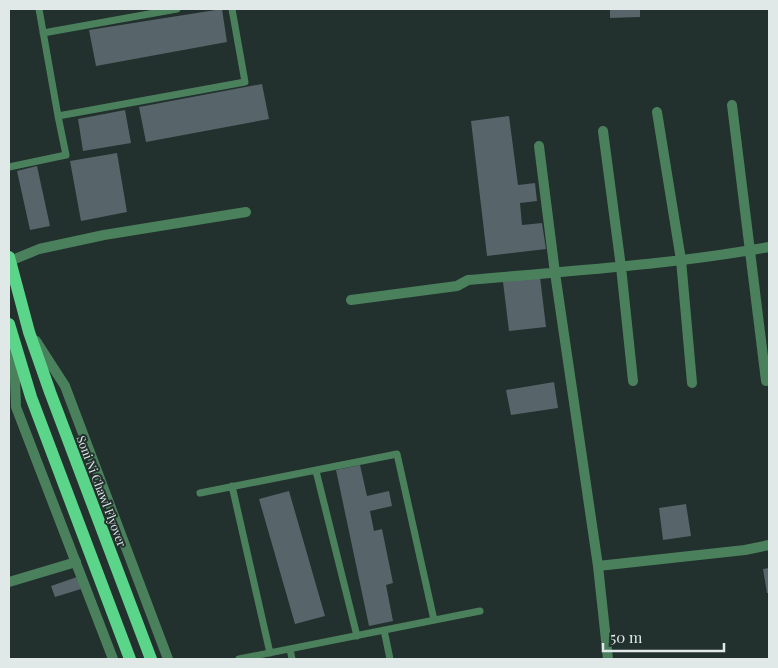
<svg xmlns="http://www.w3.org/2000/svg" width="778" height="668" font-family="'Playfair Display',serif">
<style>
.building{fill:#576469}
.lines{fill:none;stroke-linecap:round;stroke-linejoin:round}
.service{stroke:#4a815c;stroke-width:7}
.minor{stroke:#4a815c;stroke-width:10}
.tertiary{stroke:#4a815c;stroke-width:10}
.primary{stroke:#5bd589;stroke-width:12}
.labels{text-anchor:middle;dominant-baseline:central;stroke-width:4;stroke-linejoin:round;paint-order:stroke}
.street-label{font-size:12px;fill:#e1e9e8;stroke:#22302e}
</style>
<rect width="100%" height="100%" fill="#22302e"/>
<path class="building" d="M 222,9 L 227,42 L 96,66 L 89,30 Z
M 610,9 L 640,9 L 640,17 L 610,18 Z
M 262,84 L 269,119 L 146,142 L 139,107 Z
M 125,110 L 131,143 L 83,151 L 78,119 Z
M 509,116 L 518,185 L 535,183 L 537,201 L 520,203 L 522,225 L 542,223 L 546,249 L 487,256 L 471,121 Z
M 117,153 L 127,212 L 81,221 L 70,161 Z
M 37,166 L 50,226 L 30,230 L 17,171 Z
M 540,277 L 546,327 L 509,331 L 503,282 Z
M 554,382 L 558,408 L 511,415 L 506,390 Z
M 360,465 L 367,496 L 389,491 L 392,506 L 370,511 L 374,531 L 382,529 L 393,583 L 386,585 L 393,621 L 369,626 L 336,470 Z
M 289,491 L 325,616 L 295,624 L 259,499 Z
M 686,504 L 691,536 L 663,540 L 659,508 Z
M 769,568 L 769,593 L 767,593 L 763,569 Z
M 77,577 L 81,589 L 55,597 L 51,586 Z"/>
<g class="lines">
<path class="service" d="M 43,33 L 177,9
M 58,116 L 245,82 L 232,9
M 9,167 L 66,155 L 58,116 L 39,9
M 316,471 L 357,636
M 232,486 L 270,653
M 200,493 L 397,454 L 434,620
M 384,630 L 390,659
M 290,649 L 292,659
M 239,659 L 480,611"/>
<path class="minor" d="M 732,105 L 766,381
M 657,112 L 681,260 L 692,383
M 603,131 L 621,267 L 633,381
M 539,146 L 555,273 L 598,566 L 608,659
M 10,261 L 39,249 L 104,235 L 246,212
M 351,300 L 457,286 L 468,280 C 569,271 670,265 769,247
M 598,566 L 745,550 L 769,545
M 9,582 L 76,562"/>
<path class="tertiary" d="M 36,341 L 65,386 L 168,659
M 14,351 L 16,407 L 113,659"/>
<path class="primary" d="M 9,257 L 29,332 L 50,392 L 151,659
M 9,324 L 31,397 L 130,659"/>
</g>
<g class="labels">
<g class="street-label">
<text transform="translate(102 491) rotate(69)">Soni Ni Chawl Flyover</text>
</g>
</g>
<rect width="778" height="668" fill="none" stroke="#e1e9e8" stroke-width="20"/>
<path d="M603 643v8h121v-8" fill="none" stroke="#e1e9e8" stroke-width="2.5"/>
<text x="610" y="643" font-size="15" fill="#e1e9e8" stroke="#22302e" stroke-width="4" paint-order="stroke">50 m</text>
</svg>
